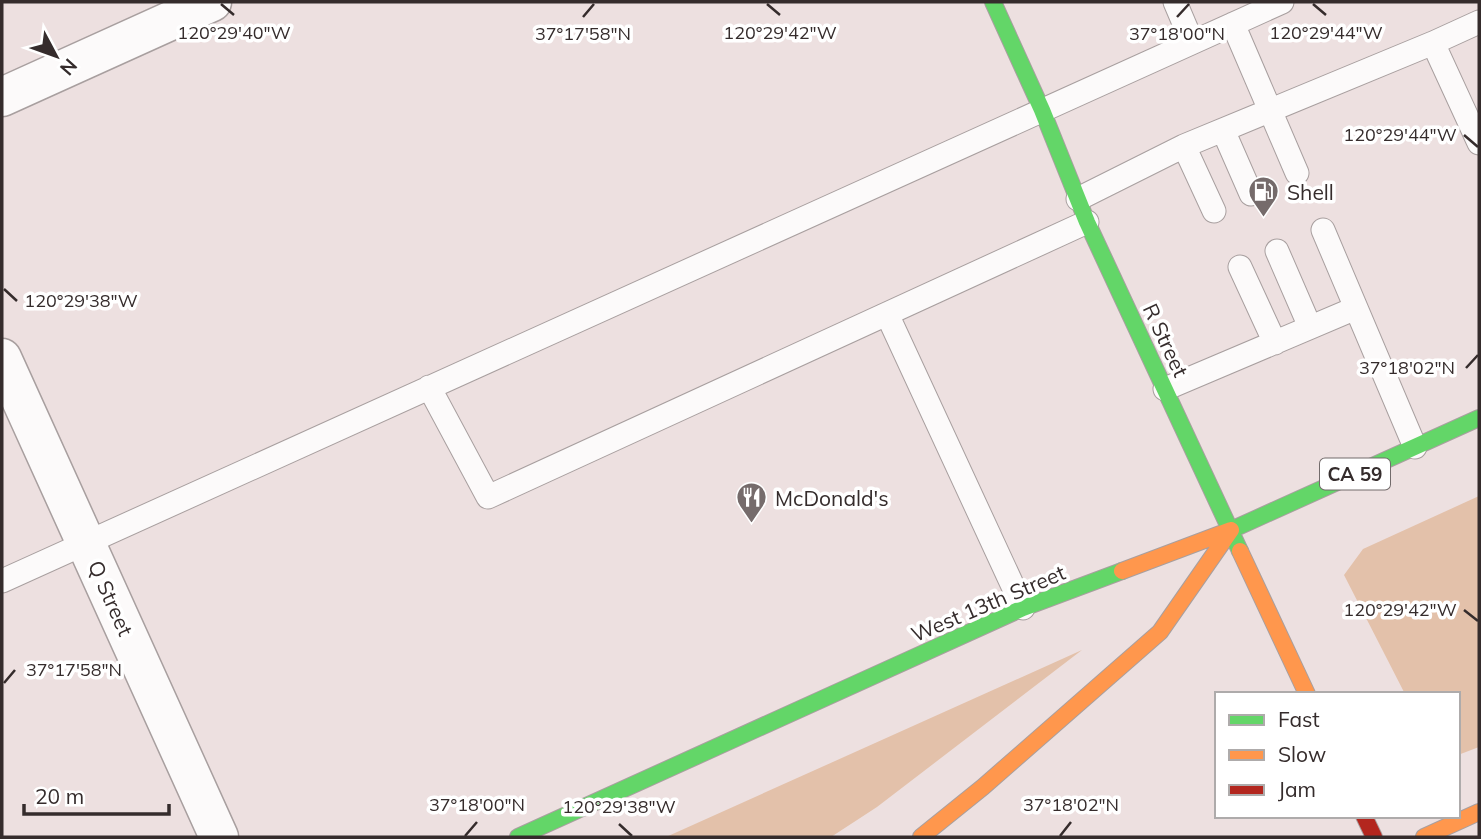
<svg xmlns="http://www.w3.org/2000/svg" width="1481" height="839" font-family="Mulish,sans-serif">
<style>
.green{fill:#e3c1aa}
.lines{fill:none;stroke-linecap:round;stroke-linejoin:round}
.lane-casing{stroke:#a89f9f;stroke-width:25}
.street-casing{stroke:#a89f9f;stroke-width:41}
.fast-casing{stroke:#a89f9f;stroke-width:18}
.slow-casing{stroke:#a89f9f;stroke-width:18}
.jam-casing{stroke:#a89f9f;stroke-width:18}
.lane{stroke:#fcfafa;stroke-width:23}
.street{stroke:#fcfafa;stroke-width:38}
.fast{stroke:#63d668;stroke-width:16}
.slow{stroke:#ff974d;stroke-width:16}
.jam{stroke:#b3261e;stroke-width:16}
.ticks{fill:none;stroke:#352c2c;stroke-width:2.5}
.labels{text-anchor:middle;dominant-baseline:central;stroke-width:7;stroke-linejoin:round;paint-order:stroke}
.shield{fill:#fff;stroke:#726b6b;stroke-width:2}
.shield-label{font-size:19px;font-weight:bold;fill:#352c2c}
.poi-label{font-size:21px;fill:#352c2c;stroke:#fff;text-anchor:start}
.street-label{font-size:21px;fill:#352c2c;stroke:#fff}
.ticks-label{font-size:18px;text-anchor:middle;fill:#352c2c;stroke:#fff;stroke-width:7;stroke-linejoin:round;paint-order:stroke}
</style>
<rect width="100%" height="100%" fill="#ede0e0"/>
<path class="green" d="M 1479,496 L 1479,747 L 1458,755 L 1458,694 L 1405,694 L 1344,575 L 1363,549 Z
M 1082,650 L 877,807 L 831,837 L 666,837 Z"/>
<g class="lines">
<defs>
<path id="lane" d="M 1175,2 L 1192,42
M 1479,22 L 1433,43 L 1479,143
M 1233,24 L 1297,173
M 1223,130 L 1251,194
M 1184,146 L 1214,211
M 1078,199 L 1184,146 L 1433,43
M 1323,230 L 1415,447
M 1277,251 L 1310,327
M 1240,267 L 1275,343
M 887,314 L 1023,608
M 429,387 L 488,497 L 1087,222
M 1165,389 L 1356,308
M 2,581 L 1282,2"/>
<path id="street" d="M 2,97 L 212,2
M 2,358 L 219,837"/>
<path id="fast" d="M 993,2 L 1042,110 L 1087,222 L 1240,551
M 1231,530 L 1479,418
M 518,837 L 1023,608 L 1122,571"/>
<path id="slow" d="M 1240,551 L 1307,694
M 1122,571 L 1231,530
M 921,837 L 983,787 L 1160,632 L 1231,530
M 1424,837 L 1479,812"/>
<path id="jam" d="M 1364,816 L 1374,837"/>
</defs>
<use href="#lane" class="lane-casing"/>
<use href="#street" class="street-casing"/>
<use href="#fast" class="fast-casing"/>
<use href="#slow" class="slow-casing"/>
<use href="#jam" class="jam-casing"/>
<use href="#lane" class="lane"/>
<use href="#street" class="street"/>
<use href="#fast" class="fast"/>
<use href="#slow" class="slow"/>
<use href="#jam" class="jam"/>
</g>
<path class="ticks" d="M 221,4 L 234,15M 767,4 L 780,15M 1313,4 L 1326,15M 583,17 L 594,4M 1177,17 L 1189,4M 1464,135 L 1478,147M 4,289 L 17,301M 1466,368 L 1478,355M 1464,610 L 1478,621M 4,683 L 15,670M 619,824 L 632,836M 465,836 L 477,822M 1060,836 L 1071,822"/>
<defs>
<symbol id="fuel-pin" viewBox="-11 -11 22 30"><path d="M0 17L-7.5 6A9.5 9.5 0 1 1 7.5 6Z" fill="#756b6b" stroke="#fff"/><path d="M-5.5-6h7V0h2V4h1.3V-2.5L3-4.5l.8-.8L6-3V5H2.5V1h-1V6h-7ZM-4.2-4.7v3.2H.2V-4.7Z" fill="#fff"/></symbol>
<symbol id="restaurant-pin" viewBox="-11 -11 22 30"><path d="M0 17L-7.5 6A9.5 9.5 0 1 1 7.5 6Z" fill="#756b6b" stroke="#fff"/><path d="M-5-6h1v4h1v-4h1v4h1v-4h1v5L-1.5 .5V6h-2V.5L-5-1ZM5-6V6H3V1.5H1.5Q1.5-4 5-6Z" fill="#fff"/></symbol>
</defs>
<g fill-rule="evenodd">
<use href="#fuel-pin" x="1246" y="174" width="35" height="47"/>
<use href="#restaurant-pin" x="734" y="480" width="35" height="47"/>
</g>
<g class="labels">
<rect class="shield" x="1320" y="458.5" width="70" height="31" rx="5"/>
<g class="shield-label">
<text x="1355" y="474">CA 59</text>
</g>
<g class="poi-label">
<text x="1287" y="192">Shell</text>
<text x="775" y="498">McDonald's</text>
</g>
<g class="street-label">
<text transform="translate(1166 340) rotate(65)">R Street</text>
<text transform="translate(111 598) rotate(66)">Q Street</text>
<text transform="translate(988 603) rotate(-23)">West 13th Street</text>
</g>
</g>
<g class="ticks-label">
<text x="234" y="39">120°29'40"W</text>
<text x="780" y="39">120°29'42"W</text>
<text x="1326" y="39">120°29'44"W</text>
<text x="583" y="40">37°17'58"N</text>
<text x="1177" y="40">37°18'00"N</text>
<text x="1400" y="141">120°29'44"W</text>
<text x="81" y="307">120°29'38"W</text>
<text x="1407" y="374">37°18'02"N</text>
<text x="1400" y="616">120°29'42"W</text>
<text x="74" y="676">37°17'58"N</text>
<text x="477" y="811">37°18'00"N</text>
<text x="1071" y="811">37°18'02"N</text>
<text x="619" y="813">120°29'38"W</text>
</g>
<rect width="1481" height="839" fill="none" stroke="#352c2c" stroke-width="7"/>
<rect x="1215" y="692" width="245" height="126" fill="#ffffff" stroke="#aeabab" stroke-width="2"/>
<rect x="1229" y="715" width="35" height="10" fill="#63d668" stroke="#aeabab" stroke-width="2"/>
<text x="1278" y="727" font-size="21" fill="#352c2c">Fast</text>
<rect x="1229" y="750" width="35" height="10" fill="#ff974d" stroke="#aeabab" stroke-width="2"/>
<text x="1278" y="762" font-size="21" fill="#352c2c">Slow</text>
<rect x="1229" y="785" width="35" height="10" fill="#b3261e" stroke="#aeabab" stroke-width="2"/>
<text x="1278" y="797" font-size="21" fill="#352c2c">Jam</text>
<g transform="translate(56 56) rotate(131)" stroke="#ffffff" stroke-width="5" paint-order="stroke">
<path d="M0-5L12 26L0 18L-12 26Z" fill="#352c2c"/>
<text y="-10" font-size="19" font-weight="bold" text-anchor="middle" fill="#352c2c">N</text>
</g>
<path d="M24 804v10h145v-10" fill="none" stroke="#352c2c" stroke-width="3.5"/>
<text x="35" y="804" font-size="21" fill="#352c2c" stroke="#ffffff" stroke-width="5" paint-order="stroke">20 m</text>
</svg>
